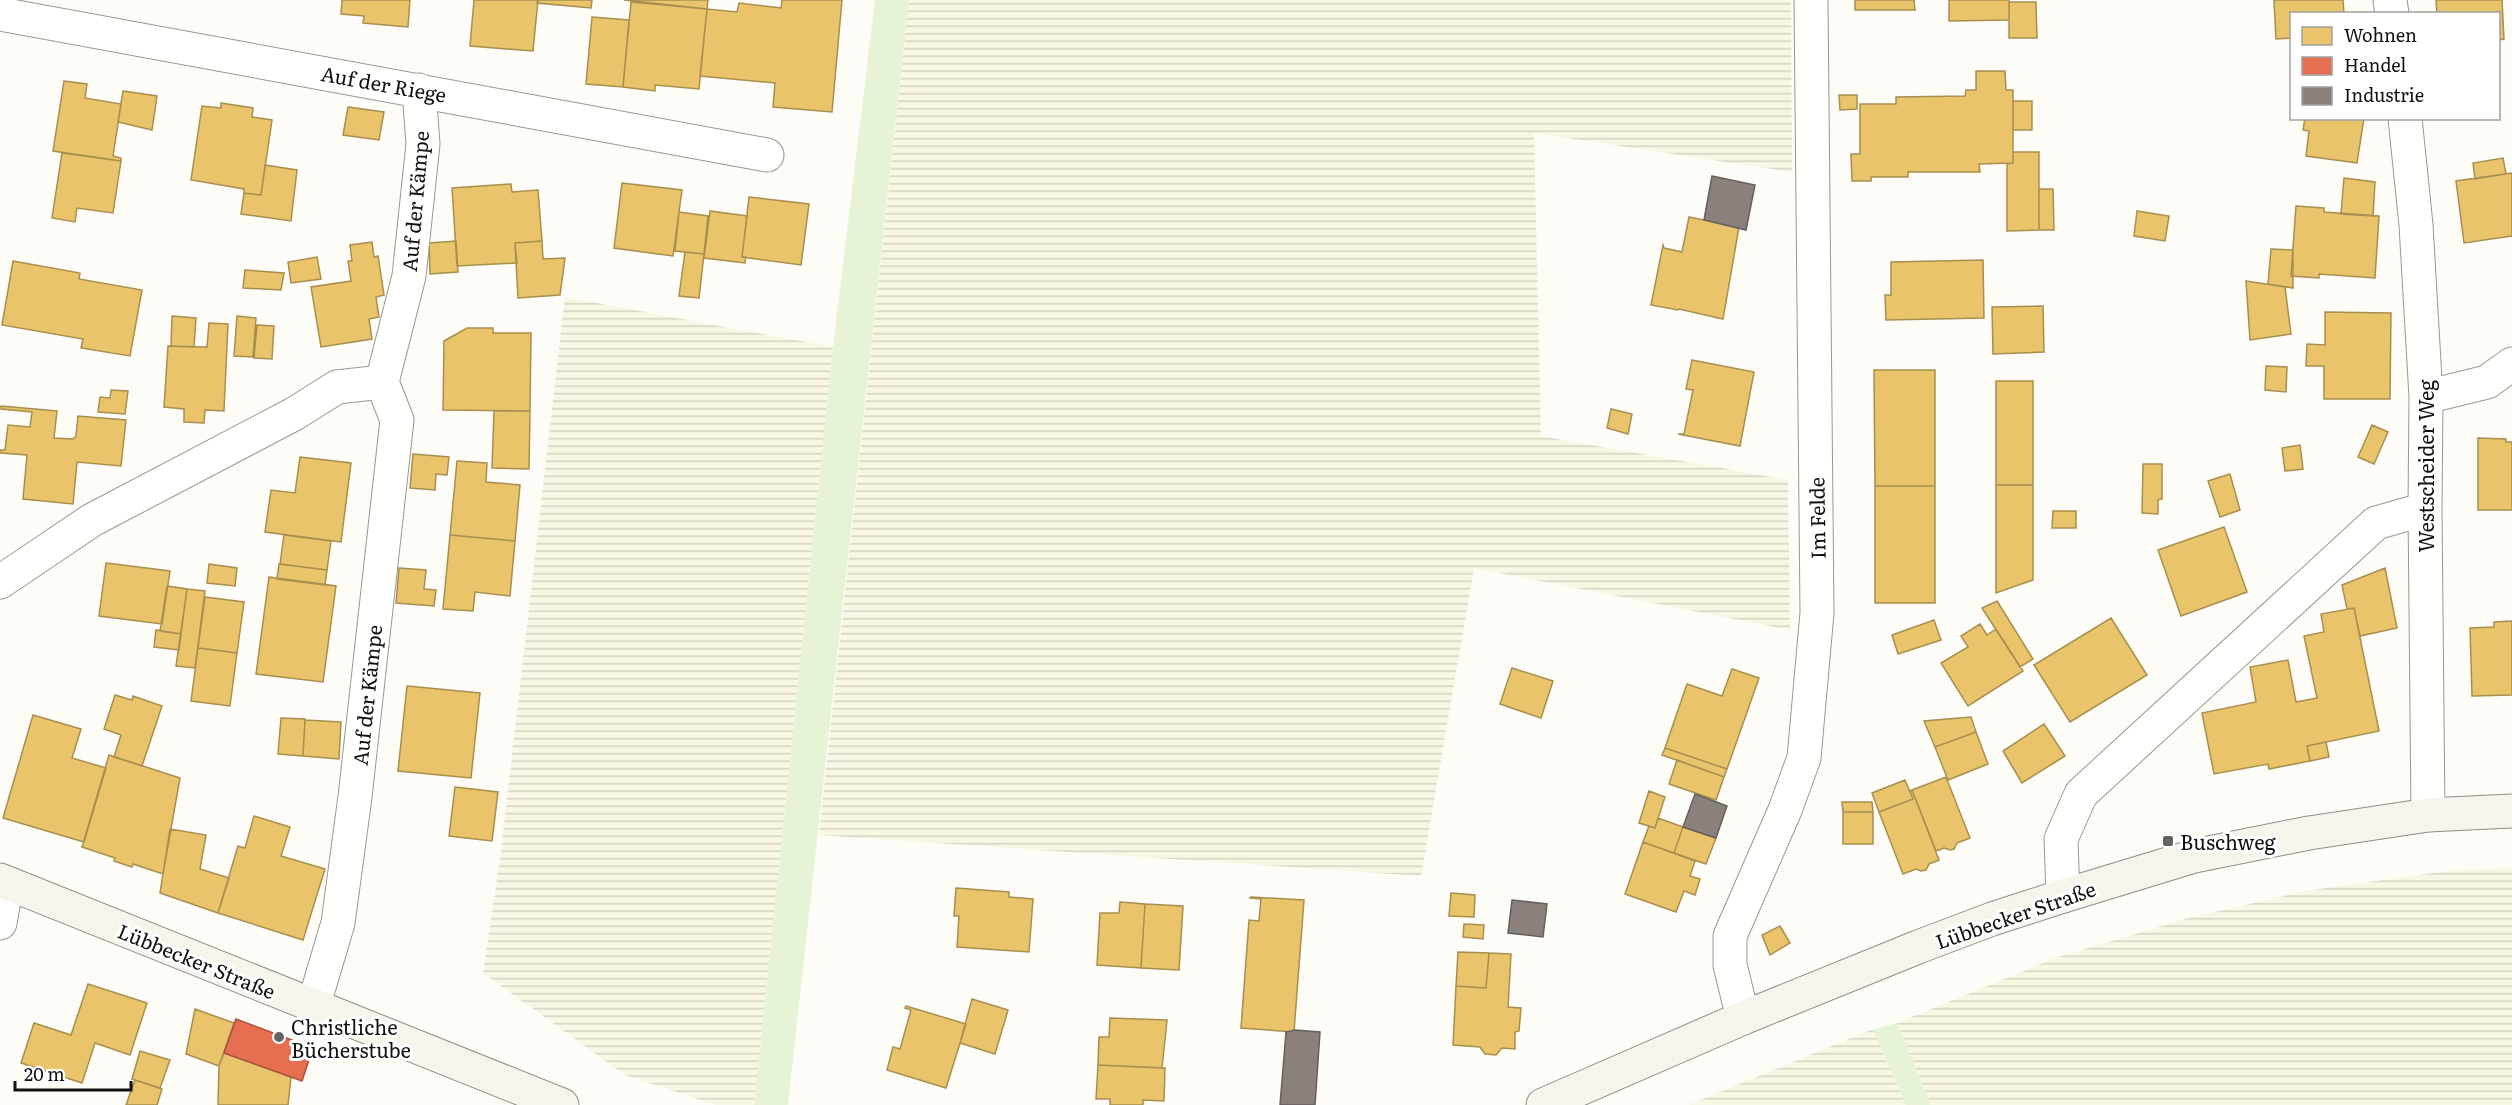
<svg xmlns="http://www.w3.org/2000/svg" width="2512" height="1105" font-family="Literata,serif">
<style>
.farmland{fill:url(#farmland-rules)}
.grass{fill:#e7f3d7}
.homes{fill:#e9c46a;stroke:#a88e4f;stroke-width:1.5}
.shops{fill:#e76f51;stroke:#a7533e;stroke-width:1.5}
.industry{fill:#8a817c;stroke:#665f5c;stroke-width:1.5}
.lines{fill:none;stroke-linecap:round;stroke-linejoin:round}
.minor-casing{stroke:#979795;stroke-width:35}
.secondary-casing{stroke:#8e8d8b;stroke-width:35}
.minor{stroke:#fffffe;stroke-width:33}
.secondary{stroke:#f6f4eb;stroke-width:33}
.poi-dot{fill:#646362;stroke:#fff;stroke-width:2}
.labels{text-anchor:middle;dominant-baseline:central;stroke-width:6;stroke-linejoin:round;paint-order:stroke}
.street-label{font-size:20px;fill:#111;stroke:#fff}
.poi-label{font-size:20px;fill:#111;stroke:#fff;text-anchor:start}
</style>
<defs>
<pattern id="farmland-rules" width="6" height="5" patternUnits="userSpaceOnUse" patternTransform="scale(1.5)"><rect width="6" height="5" fill="#f9f7e4"/><path d="M0 2.5h6" fill="none" stroke="#d4d3c3"/></pattern>
</defs>
<rect width="100%" height="100%" fill="#fdfcf7"/>
<path class="farmland" d="M 909,0 L 1791,0 L 1792,172 L 1534,133 L 1541,436 L 1788,480 L 1790,630 L 1474,568 L 1421,876 L 819,835 Z
M 565,297 L 833,347 L 754,1105 L 716,1105 L 625,1075 L 483,973 L 500,859 Z
M 2512,868 L 2512,1105 L 1931,1105 L 1897,1023 L 2055,958 L 2185,919 L 2305,891 L 2447,871 Z
M 1873,1029 L 1906,1105 L 1688,1105 Z"/>
<path class="grass" d="M 875,0 L 909,0 L 788,1105 L 754,1105 L 833,347 Z
M 1897,1023 L 1931,1105 L 1906,1105 L 1873,1029 Z"/>
<path class="homes" d="M 342,0 L 410,0 L 408,27 L 363,23 L 364,16 L 341,14 Z
M 474,0 L 538,0 L 533,51 L 470,46 Z
M 538,0 L 592,0 L 591,8 L 537,3 Z
M 624,0 L 708,0 L 707,9 Z
M 782,0 L 842,0 L 832,112 L 773,107 L 775,83 L 700,76 L 707,9 L 737,12 L 739,3 L 781,8 Z
M 1855,0 L 1914,0 L 1915,10 L 1855,10 Z
M 1949,0 L 2009,0 L 2009,20 L 1949,21 Z
M 2274,0 L 2343,0 L 2344,14 L 2292,14 L 2292,38 L 2276,39 Z
M 2436,0 L 2502,0 L 2504,39 L 2498,40 L 2498,14 L 2437,14 Z
M 631,2 L 707,9 L 699,89 L 655,85 L 655,91 L 623,87 Z
M 2009,2 L 2036,2 L 2037,38 L 2009,38 Z
M 592,17 L 629,20 L 623,87 L 586,84 Z
M 1976,71 L 2005,71 L 2006,90 L 2013,90 L 2013,163 L 1979,164 L 1980,172 L 1908,172 L 1908,177 L 1871,177 L 1871,181 L 1852,181 L 1851,154 L 1860,154 L 1860,104 L 1896,104 L 1896,97 L 1965,96 L 1966,90 L 1976,90 Z
M 64,81 L 87,84 L 85,98 L 121,104 L 113,156 L 121,158 L 121,161 L 53,151 Z
M 123,91 L 157,96 L 152,130 L 118,122 Z
M 1839,95 L 1857,95 L 1857,109 L 1840,110 Z
M 2013,101 L 2032,101 L 2032,130 L 2013,130 Z
M 221,103 L 253,108 L 252,117 L 272,120 L 261,195 L 244,193 L 244,189 L 191,180 L 202,106 L 221,108 Z
M 348,107 L 384,112 L 379,140 L 343,135 Z
M 2305,118 L 2364,118 L 2357,163 L 2306,156 L 2309,131 L 2303,130 Z
M 2013,152 L 2039,152 L 2039,230 L 2007,231 L 2007,164 L 2013,163 Z
M 62,153 L 121,161 L 113,213 L 77,208 L 75,222 L 52,218 Z
M 2503,158 L 2506,174 L 2475,179 L 2473,163 Z
M 265,165 L 297,170 L 291,221 L 241,214 L 244,193 L 261,195 Z
M 2512,173 L 2512,236 L 2464,243 L 2456,181 Z
M 2344,178 L 2375,182 L 2373,216 L 2341,214 Z
M 622,183 L 682,190 L 673,256 L 614,248 Z
M 511,184 L 512,192 L 538,190 L 542,241 L 515,243 L 517,263 L 457,266 L 452,188 Z
M 2039,189 L 2053,189 L 2054,230 L 2039,230 Z
M 749,197 L 809,204 L 801,265 L 742,257 Z
M 2296,206 L 2324,208 L 2324,212 L 2379,216 L 2375,278 L 2319,274 L 2319,278 L 2291,276 Z
M 710,211 L 747,216 L 742,257 L 746,257 L 745,263 L 704,258 Z
M 2137,211 L 2169,216 L 2165,241 L 2134,236 Z
M 679,212 L 708,216 L 704,254 L 675,251 Z
M 1689,217 L 1739,227 L 1723,319 L 1679,309 L 1678,310 L 1651,305 L 1663,245 L 1664,248 L 1682,252 Z
M 456,241 L 458,272 L 430,274 L 429,243 Z
M 542,241 L 543,259 L 565,258 L 560,295 L 518,298 L 515,243 Z
M 372,242 L 374,257 L 378,256 L 384,295 L 376,297 L 379,317 L 369,319 L 372,339 L 321,347 L 311,287 L 351,281 L 348,261 L 352,261 L 350,245 Z
M 2271,249 L 2293,250 L 2293,288 L 2268,284 Z
M 685,252 L 704,254 L 699,298 L 679,296 Z
M 317,257 L 321,279 L 291,283 L 288,262 Z
M 1983,260 L 1984,318 L 1886,320 L 1885,295 L 1891,295 L 1891,262 Z
M 13,261 L 80,273 L 79,279 L 142,290 L 130,356 L 81,348 L 83,339 L 2,325 Z
M 245,270 L 284,273 L 281,290 L 243,288 Z
M 2246,281 L 2285,287 L 2291,334 L 2250,340 Z
M 2043,306 L 2044,352 L 1993,354 L 1992,307 Z
M 2325,312 L 2391,313 L 2390,399 L 2324,399 L 2324,366 L 2306,366 L 2307,344 L 2325,345 Z
M 172,316 L 196,318 L 194,347 L 171,346 Z
M 237,316 L 256,318 L 253,357 L 234,356 Z
M 209,323 L 228,324 L 224,411 L 205,410 L 204,423 L 184,422 L 184,409 L 164,407 L 168,346 L 207,347 Z
M 257,325 L 274,326 L 272,359 L 254,358 Z
M 467,328 L 493,328 L 493,333 L 531,333 L 530,411 L 443,410 L 444,341 Z
M 1692,360 L 1754,372 L 1740,446 L 1678,434 L 1684,434 L 1693,390 L 1686,389 Z
M 2266,366 L 2287,367 L 2286,392 L 2265,390 Z
M 1874,370 L 1935,370 L 1935,486 L 1875,486 Z
M 1996,381 L 2033,381 L 2033,485 L 1996,485 Z
M 111,390 L 128,391 L 125,414 L 98,412 L 100,397 L 110,398 Z
M 1,406 L 57,411 L 54,438 L 73,439 L 76,436 L 78,416 L 126,420 L 121,466 L 77,462 L 73,504 L 23,499 L 27,455 L 0,453 L 0,450 L 5,450 L 8,425 L 30,427 L 32,412 L 1,409 Z
M 1611,409 L 1632,414 L 1628,434 L 1607,428 Z
M 494,411 L 530,411 L 529,469 L 492,468 Z
M 2372,425 L 2388,432 L 2374,464 L 2358,457 Z
M 2478,438 L 2506,439 L 2506,442 L 2512,442 L 2512,510 L 2478,510 Z
M 2300,445 L 2303,469 L 2285,471 L 2282,448 Z
M 413,454 L 449,457 L 447,475 L 436,474 L 435,490 L 410,488 Z
M 300,457 L 351,463 L 341,542 L 265,532 L 271,490 L 295,493 Z
M 457,461 L 487,463 L 486,482 L 520,485 L 515,541 L 450,535 Z
M 2143,464 L 2162,464 L 2162,499 L 2158,500 L 2158,514 L 2142,513 Z
M 2230,474 L 2240,510 L 2220,517 L 2208,481 Z
M 1996,485 L 2033,485 L 2033,580 L 1996,593 Z
M 1875,486 L 1935,486 L 1935,603 L 1875,603 Z
M 2053,511 L 2076,511 L 2076,528 L 2052,528 Z
M 2224,527 L 2247,592 L 2181,616 L 2158,550 Z
M 284,535 L 331,541 L 327,570 L 280,564 Z
M 450,535 L 515,541 L 510,596 L 475,592 L 473,611 L 443,609 Z
M 106,563 L 170,571 L 162,624 L 99,616 Z
M 209,564 L 237,568 L 235,586 L 207,583 Z
M 279,564 L 327,570 L 325,585 L 277,579 Z
M 399,568 L 426,570 L 424,589 L 436,590 L 434,606 L 396,603 Z
M 2385,568 L 2397,628 L 2360,636 L 2354,608 L 2347,609 L 2342,585 Z
M 269,577 L 336,586 L 323,682 L 256,674 Z
M 167,586 L 187,589 L 181,634 L 160,631 Z
M 187,589 L 205,591 L 195,668 L 176,666 Z
M 205,597 L 244,602 L 237,653 L 198,648 Z
M 1997,601 L 2033,659 L 2020,667 L 1982,608 Z
M 2354,608 L 2379,731 L 2307,746 L 2310,761 L 2269,769 L 2268,764 L 2214,774 L 2202,713 L 2256,702 L 2250,667 L 2288,660 L 2296,702 L 2317,698 L 2304,636 L 2324,632 L 2321,614 Z
M 2111,618 L 2147,675 L 2070,722 L 2034,665 Z
M 1934,620 L 1941,640 L 1898,654 L 1892,635 Z
M 2512,621 L 2512,695 L 2472,696 L 2470,628 L 2494,627 L 2494,622 Z
M 1980,624 L 1987,635 L 1996,629 L 2023,671 L 1968,706 L 1941,663 L 1968,647 L 1961,636 Z
M 156,630 L 181,634 L 179,650 L 154,647 Z
M 198,648 L 237,653 L 230,706 L 191,701 Z
M 1512,668 L 1553,681 L 1541,718 L 1500,704 Z
M 1732,669 L 1759,678 L 1727,769 L 1665,748 L 1687,684 L 1722,696 Z
M 407,686 L 480,693 L 471,778 L 398,771 Z
M 115,695 L 132,700 L 133,696 L 162,706 L 142,766 L 114,757 L 121,735 L 104,729 Z
M 33,715 L 81,729 L 72,758 L 106,768 L 84,842 L 3,818 Z
M 1971,717 L 1976,732 L 1935,747 L 1924,721 Z
M 281,718 L 305,719 L 303,756 L 278,754 Z
M 305,720 L 341,722 L 339,759 L 303,756 Z
M 2044,724 L 2065,756 L 2022,783 L 2003,751 Z
M 1976,732 L 1988,764 L 1948,780 L 1935,747 Z
M 2326,742 L 2329,757 L 2310,761 L 2307,746 Z
M 1665,748 L 1727,769 L 1724,777 L 1662,755 Z
M 109,755 L 180,778 L 163,874 L 133,864 L 132,867 L 114,861 L 115,858 L 82,847 Z
M 1677,760 L 1724,777 L 1716,800 L 1669,784 Z
M 1946,777 L 1970,838 L 1957,843 L 1954,849 L 1950,850 L 1944,848 L 1936,851 L 1912,790 Z
M 1905,780 L 1913,799 L 1879,812 L 1872,793 Z
M 455,787 L 498,792 L 492,841 L 449,836 Z
M 1912,790 L 1939,860 L 1929,864 L 1926,870 L 1921,871 L 1916,869 L 1903,874 L 1879,812 L 1913,799 L 1910,791 Z
M 1649,791 L 1665,797 L 1655,828 L 1639,823 Z
M 1842,802 L 1872,802 L 1873,812 L 1843,812 Z
M 1843,812 L 1873,812 L 1873,844 L 1843,844 Z
M 254,816 L 290,827 L 281,856 L 325,869 L 303,940 L 218,913 L 238,846 L 245,848 Z
M 1658,818 L 1683,827 L 1674,853 L 1643,842 L 1649,826 L 1655,828 Z
M 1683,827 L 1716,838 L 1706,864 L 1674,853 Z
M 170,829 L 206,835 L 200,869 L 229,878 L 218,913 L 160,893 Z
M 1643,842 L 1695,861 L 1690,876 L 1700,879 L 1695,895 L 1684,891 L 1676,912 L 1625,894 Z
M 956,888 L 1009,892 L 1009,897 L 1033,899 L 1029,952 L 957,947 L 959,916 L 954,916 Z
M 1451,893 L 1475,895 L 1474,917 L 1449,916 Z
M 1251,897 L 1304,900 L 1294,1032 L 1241,1028 L 1249,920 L 1259,921 L 1261,899 L 1250,898 Z
M 1120,902 L 1145,904 L 1141,968 L 1097,965 L 1100,913 L 1119,913 Z
M 1145,904 L 1183,906 L 1179,970 L 1141,968 Z
M 1464,924 L 1484,925 L 1483,939 L 1463,937 Z
M 1780,926 L 1790,943 L 1770,955 L 1762,935 Z
M 1458,952 L 1489,953 L 1486,988 L 1456,986 Z
M 1489,953 L 1511,954 L 1508,1007 L 1521,1008 L 1519,1031 L 1515,1032 L 1515,1049 L 1502,1048 L 1496,1055 L 1485,1054 L 1480,1047 L 1453,1045 L 1456,986 L 1486,988 Z
M 88,984 L 147,1003 L 130,1055 L 95,1043 L 82,1083 L 21,1063 L 34,1023 L 71,1035 Z
M 972,999 L 1008,1010 L 995,1054 L 960,1043 Z
M 906,1006 L 966,1024 L 946,1088 L 887,1070 L 893,1047 L 900,1049 L 911,1010 L 905,1008 Z
M 195,1009 L 234,1023 L 219,1066 L 186,1054 Z
M 1110,1018 L 1167,1020 L 1162,1068 L 1098,1065 L 1099,1037 L 1109,1037 Z
M 140,1051 L 170,1060 L 160,1088 L 132,1079 Z
M 224,1053 L 291,1077 L 288,1105 L 218,1105 L 219,1066 Z
M 1098,1065 L 1165,1068 L 1164,1101 L 1143,1100 L 1143,1105 L 1110,1105 L 1110,1099 L 1096,1099 Z
M 135,1080 L 162,1089 L 157,1105 L 126,1105 Z"/>
<path class="shops" d="M 236,1019 L 313,1048 L 302,1081 L 224,1053 Z"/>
<path class="industry" d="M 1712,176 L 1755,185 L 1746,230 L 1704,220 Z
M 1695,794 L 1727,806 L 1716,838 L 1683,827 Z
M 1512,900 L 1547,904 L 1543,937 L 1508,933 Z
M 1295,1030 L 1320,1032 L 1315,1105 L 1280,1105 L 1286,1032 Z"/>
<g class="lines">
<defs>
<path id="minor" d="M 2390,0 L 2392,14
M 0,14 L 767,155
M 2405,118 L 2416,225 L 2426,397 L 2425,509 L 2428,815
M 2426,397 L 2487,382 L 2512,364
M 0,582 L 92,520 L 294,414 L 337,387 L 382,382
M 2063,896 L 2061,839 L 2081,794 L 2376,523 L 2425,509
M 0,923 L 7,883
M 313,1007 L 338,923 L 355,797 L 397,420 L 382,382 L 409,276 L 423,144 L 419,90
M 1743,1018 L 1730,965 L 1730,936 L 1785,810 L 1804,758 L 1817,613 L 1811,0"/>
<path id="secondary" d="M 0,880 L 562,1105
M 1543,1105 L 1743,1018 L 1918,947 L 1992,919 L 2063,896 L 2194,856 L 2309,833 L 2428,815 L 2512,811"/>
</defs>
<use href="#minor" class="minor-casing"/>
<use href="#secondary" class="secondary-casing"/>
<use href="#minor" class="minor"/>
<use href="#secondary" class="secondary"/>
</g>
<g class="poi-dot">
<rect x="2162" y="835" width="12" height="12" rx="3"/>
<circle cx="279" cy="1037" r="6"/>
</g>
<g class="labels">
<g class="street-label">
<text transform="translate(384 83) rotate(10)">Auf der Riege</text>
<text transform="translate(414 201) rotate(-85)">Auf der Kämpe</text>
<text transform="translate(2425 466) rotate(-90)">Westscheider Weg</text>
<text transform="translate(1816 518) rotate(-91)">Im Felde</text>
<text transform="translate(366 695) rotate(-84)">Auf der Kämpe</text>
<text transform="translate(2015 914) rotate(-19)">Lübbecker Straße</text>
<text transform="translate(197 960) rotate(22)">Lübbecker Straße</text>
</g>
<g class="poi-label">
<text x="2180" y="841">Buschweg</text>
<text x="291" y="1026">Christliche<tspan x="291" dy="23">Bücherstube</tspan></text>
</g>
</g>
<rect x="2290" y="12" width="210" height="108" fill="#ffffff" stroke="#a0a0a0" stroke-width="1.5"/>
<rect x="2302" y="27" width="30" height="18" fill="#e9c46a" stroke="#a0a0a0" stroke-width="1.5"/>
<text x="2344" y="42" font-size="18" fill="#111111">Wohnen</text>
<rect x="2302" y="57" width="30" height="18" fill="#e76f51" stroke="#a0a0a0" stroke-width="1.5"/>
<text x="2344" y="72" font-size="18" fill="#111111">Handel</text>
<rect x="2302" y="87" width="30" height="18" fill="#8a817c" stroke="#a0a0a0" stroke-width="1.5"/>
<text x="2344" y="102" font-size="18" fill="#111111">Industrie</text>
<path d="M15 1081v9h116v-9" fill="none" stroke="#111111" stroke-width="3"/>
<text x="24" y="1081" font-size="18" fill="#111111" stroke="#ffffff" stroke-width="4.5" paint-order="stroke">20 m</text>
</svg>
